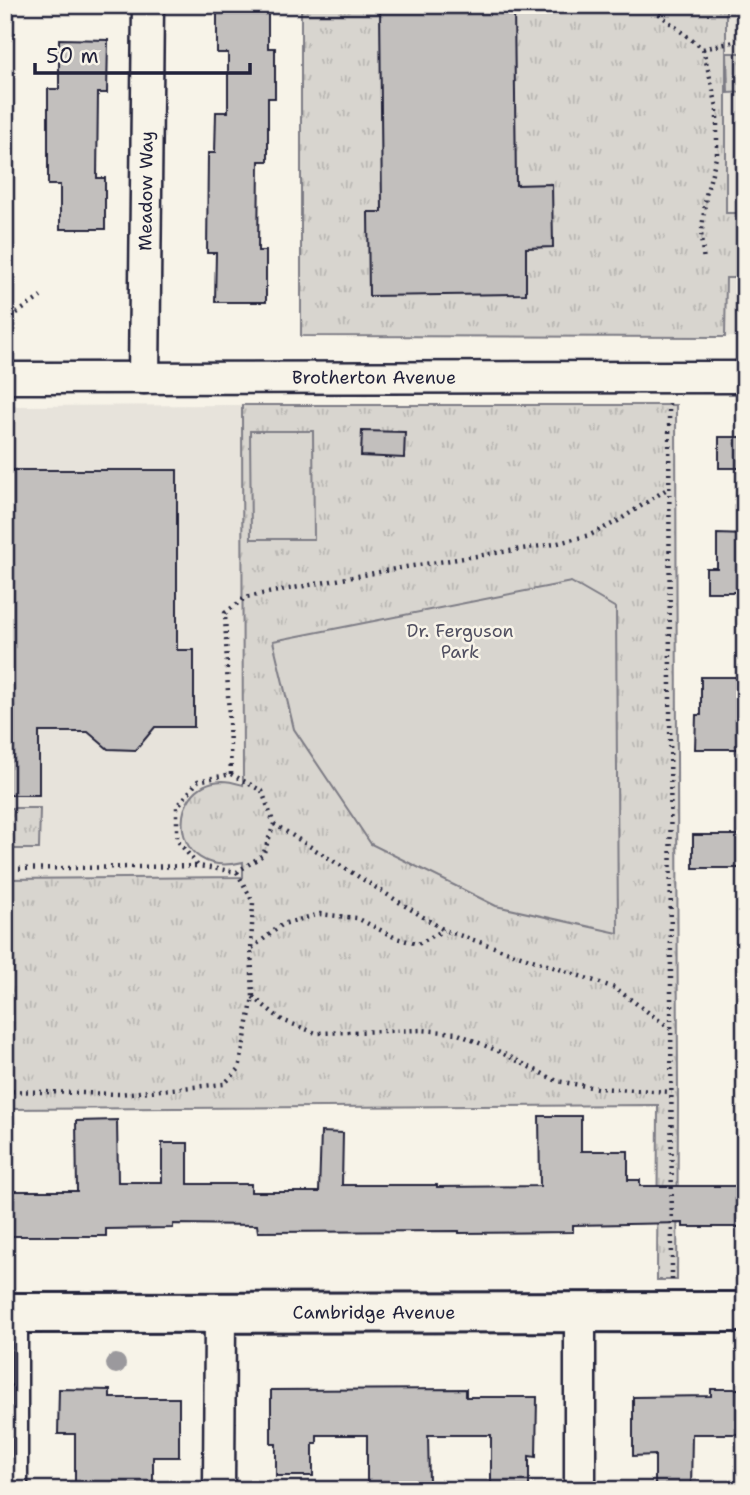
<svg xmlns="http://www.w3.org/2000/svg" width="750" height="1495" font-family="'Shantell Sans',sans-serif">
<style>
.built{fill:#e7e3db}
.park{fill:url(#park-tufts);stroke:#7d7c85;stroke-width:2}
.pitch{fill:#d8d5cf;stroke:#7d7c85;stroke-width:2}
.building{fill:#c2bfbd;stroke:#22223b;stroke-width:2}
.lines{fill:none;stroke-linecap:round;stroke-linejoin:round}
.lane-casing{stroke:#22223b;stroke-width:19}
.street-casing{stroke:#22223b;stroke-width:35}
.secondary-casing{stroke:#22223b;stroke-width:44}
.path{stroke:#22223b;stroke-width:4.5;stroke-dasharray:2 5;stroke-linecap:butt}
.lane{stroke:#f7f3e8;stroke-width:14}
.street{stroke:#f7f3e8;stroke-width:30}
.secondary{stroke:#f7f3e8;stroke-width:38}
.tree{fill:#9b999d}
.labels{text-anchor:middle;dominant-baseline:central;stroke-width:5;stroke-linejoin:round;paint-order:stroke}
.street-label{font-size:18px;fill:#22223b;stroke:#f7f3e8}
.park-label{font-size:18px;fill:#504f60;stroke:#f7f3e8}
</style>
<defs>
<pattern id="park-tufts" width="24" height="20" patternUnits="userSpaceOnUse" patternTransform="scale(1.75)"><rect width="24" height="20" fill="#d8d5cf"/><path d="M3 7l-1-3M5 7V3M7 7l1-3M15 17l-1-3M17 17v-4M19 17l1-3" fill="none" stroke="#b9b7b3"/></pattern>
</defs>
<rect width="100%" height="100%" fill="#f7f3e8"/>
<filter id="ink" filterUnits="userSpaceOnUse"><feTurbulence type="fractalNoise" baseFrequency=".0143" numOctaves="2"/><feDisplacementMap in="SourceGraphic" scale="14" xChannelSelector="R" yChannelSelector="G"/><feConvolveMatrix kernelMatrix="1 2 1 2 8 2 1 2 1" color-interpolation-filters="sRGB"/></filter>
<g filter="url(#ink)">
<path class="built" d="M 726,5 L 745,5 L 745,337 L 725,337 Z
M 242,405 L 243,878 L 5,879 L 5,406 Z"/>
<path class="park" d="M 301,5 L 726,5 L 726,213 L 745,213 L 745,278 L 726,278 L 725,337 L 301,336 Z
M 727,53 L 745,53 L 745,92 L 728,93 Z
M 242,405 L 676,405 L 678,1104 L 677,1280 L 657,1280 L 658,1105 L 5,1109 L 5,879 L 243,877 L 243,862 C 168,881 165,783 222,781 C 230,781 236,783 243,785 Z
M 5,808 L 40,808 L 39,849 L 5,849 Z"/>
<path class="pitch" d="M 250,431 L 313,431 L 314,539 L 251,539 Z
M 571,582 L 616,608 L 618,933 L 496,906 L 371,844 L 294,729 L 273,641 Z"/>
<path class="building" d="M 217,5 L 268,5 L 268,48 L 275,48 L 275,98 L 268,98 L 268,161 L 259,161 L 258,251 L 266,251 L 266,302 L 215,302 L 216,253 L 207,253 L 208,153 L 215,153 L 216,112 L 228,112 L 228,53 L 217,53 Z
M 380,5 L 514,5 L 516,185 L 552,184 L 553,247 L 526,248 L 526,294 L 369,296 L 368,212 L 382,212 Z
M 59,39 L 108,40 L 107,93 L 98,93 L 97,178 L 105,178 L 105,229 L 60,229 L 60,185 L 48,185 L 48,89 L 59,89 Z
M 362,431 L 405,432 L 404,458 L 361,456 Z
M 719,437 L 745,437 L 745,468 L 719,468 Z
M 5,470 L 177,470 L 177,650 L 194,650 L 194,727 L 155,727 L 136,750 L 108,749 L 88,732 L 39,732 L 39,795 L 5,795 Z
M 717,534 L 745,535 L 745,592 L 706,592 L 706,568 L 717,568 Z
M 701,677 L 745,677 L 745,749 L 695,749 L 696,715 L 701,715 Z
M 693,835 L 745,835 L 745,868 L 693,868 Z
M 539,1116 L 581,1116 L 581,1151 L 628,1151 L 628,1180 L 640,1180 L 640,1186 L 743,1186 L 743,1227 L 683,1227 L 683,1223 L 573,1225 L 573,1232 L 459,1233 L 459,1231 L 258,1232 L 257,1225 L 173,1224 L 173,1228 L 106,1229 L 106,1236 L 5,1236 L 5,1191 L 77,1191 L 76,1121 L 117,1120 L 118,1182 L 162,1182 L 162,1143 L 188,1143 L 188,1184 L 251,1184 L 251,1192 L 319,1192 L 321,1132 L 343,1133 L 342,1185 L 437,1185 L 437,1187 L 540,1186 Z
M 59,1389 L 110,1390 L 110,1398 L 179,1398 L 179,1457 L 153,1457 L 153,1490 L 75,1490 L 75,1434 L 58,1434 Z
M 466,1389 L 466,1397 L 537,1397 L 536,1457 L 529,1456 L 529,1490 L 491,1490 L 491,1435 L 428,1435 L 429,1481 L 403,1481 L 403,1490 L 367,1490 L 367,1435 L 317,1435 L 317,1443 L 313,1443 L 313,1476 L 276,1476 L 276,1444 L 271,1444 L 271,1390 Z
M 711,1389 L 745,1389 L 745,1434 L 692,1434 L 691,1490 L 655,1490 L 655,1455 L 633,1456 L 633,1397 L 711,1396 Z"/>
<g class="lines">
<defs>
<path id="lane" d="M 20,1490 L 20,1313"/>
<g id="street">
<path id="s1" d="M 5,378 L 745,377"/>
<path id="s2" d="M 144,378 L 148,5"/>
<path d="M 580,1312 L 580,1490"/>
<path d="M 219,1490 L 220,1313"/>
</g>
<g id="secondary">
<path id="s3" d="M 5,1313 L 745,1312"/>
</g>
</defs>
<use href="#lane" class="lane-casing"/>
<use href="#street" class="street-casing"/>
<use href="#secondary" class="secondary-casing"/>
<path class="path" d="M 648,5 L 703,49 L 717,107 L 717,154 L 706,195 L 701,238 L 704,261
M 703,49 L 734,42
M 5,321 L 41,297
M 669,403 L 672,1280
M 231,774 L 225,613 L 246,597 L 406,567 L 554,544 L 590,535 L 618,521 L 667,489
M 231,774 L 262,791 L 274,824 L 263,855 L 237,872 L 198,866 L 177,840 L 177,807 L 198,781 Z
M 274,824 L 444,930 L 615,988 L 671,1029
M 5,869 L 197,866
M 252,948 L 283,924 L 320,914 L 357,918 L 396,938 L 418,944 L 444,930
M 253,997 L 282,1020 L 316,1033 L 422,1030 L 456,1033 L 500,1052 L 557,1081 L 597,1088 L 672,1092
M 5,1091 L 119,1094 L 224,1084 L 239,1069 L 253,997 L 251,949 L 253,902 L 237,872"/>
<use href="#lane" class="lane"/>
<use href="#street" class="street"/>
<use href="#secondary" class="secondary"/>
</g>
<circle class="tree" cx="116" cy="1364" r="10"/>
</g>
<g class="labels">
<g class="street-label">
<text stroke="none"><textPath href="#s2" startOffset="187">Meadow Way</textPath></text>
<text stroke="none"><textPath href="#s1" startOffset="369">Brotherton Avenue</textPath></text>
<text stroke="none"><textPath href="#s3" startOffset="369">Cambridge Avenue</textPath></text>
</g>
<g class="park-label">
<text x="460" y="631">Dr. Ferguson<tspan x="460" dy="21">Park</tspan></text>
</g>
</g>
<rect width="750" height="1495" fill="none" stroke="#f7f3e8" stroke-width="28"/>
<rect x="14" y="14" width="722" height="1467" fill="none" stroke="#22223b" stroke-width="2.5" filter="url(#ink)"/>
<path d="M35 63v10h215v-10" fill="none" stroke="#22223b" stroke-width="3.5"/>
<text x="46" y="63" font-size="21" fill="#22223b" stroke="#f7f3e8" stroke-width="5" paint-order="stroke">50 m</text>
</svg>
